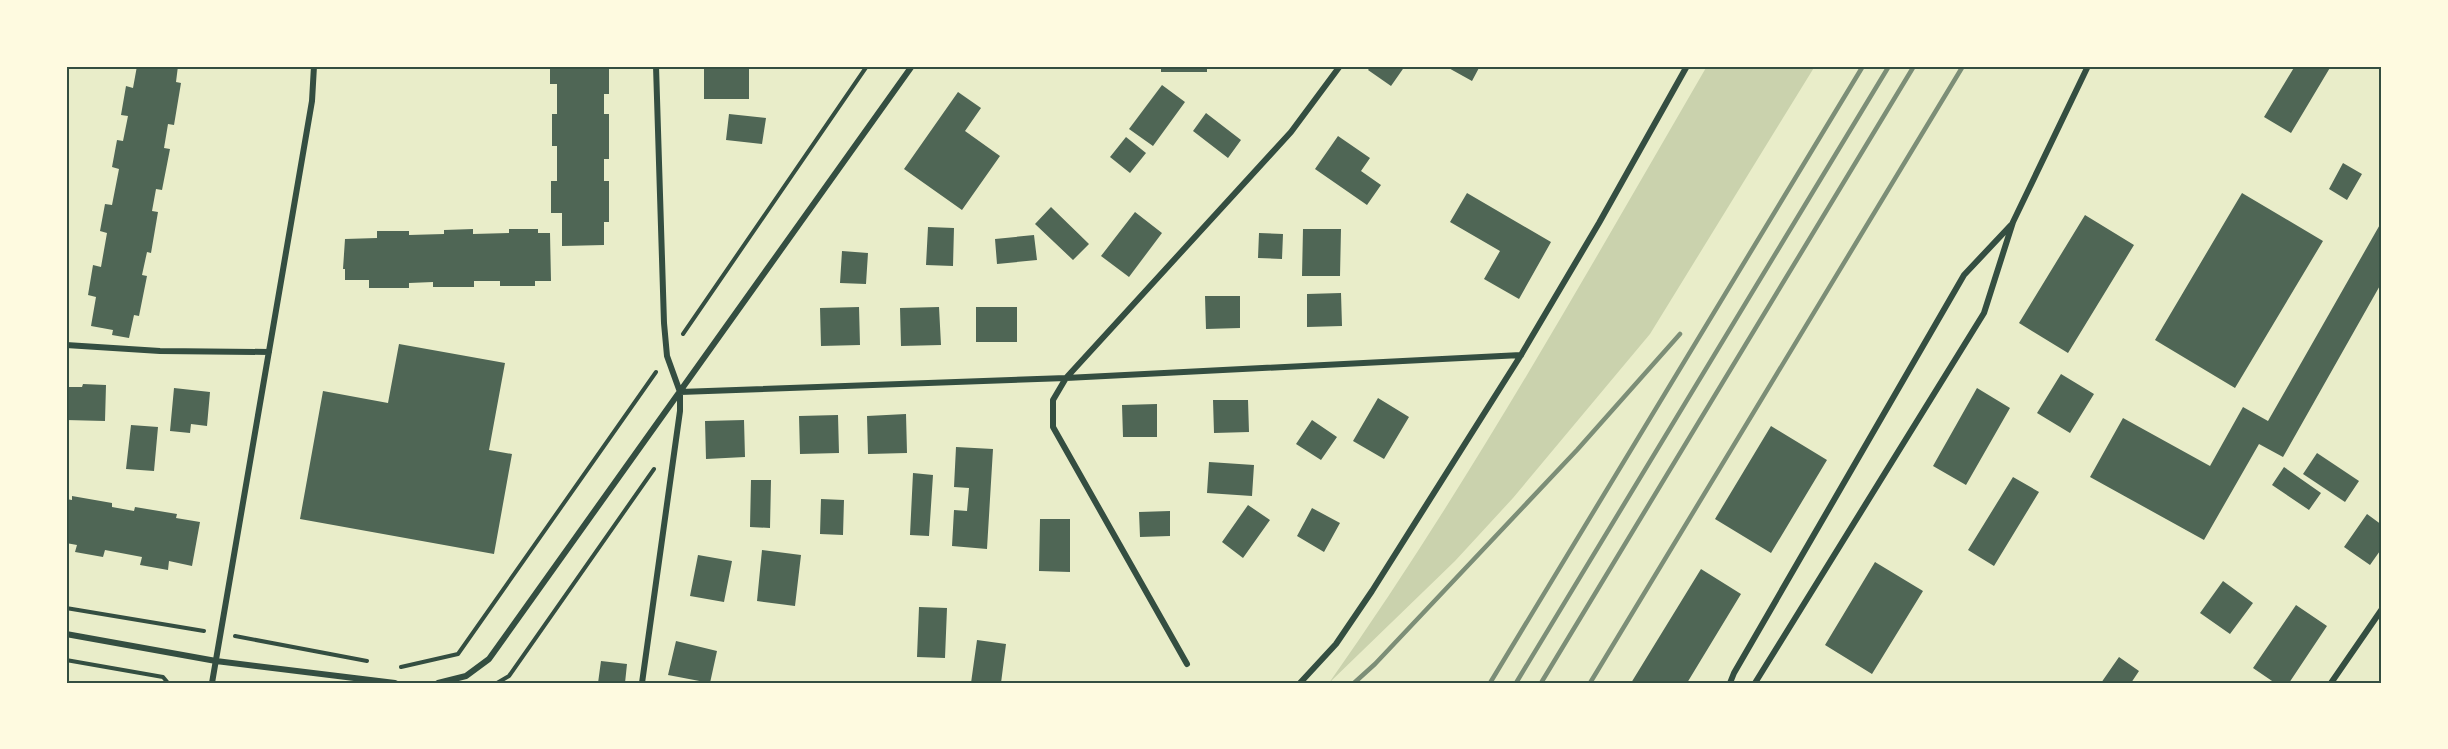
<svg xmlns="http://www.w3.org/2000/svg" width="2448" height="749" font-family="Jost,sans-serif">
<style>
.green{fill:#cad2ad}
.building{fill:#4f6655}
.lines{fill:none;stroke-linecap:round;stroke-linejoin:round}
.path{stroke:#344e41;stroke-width:4}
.minor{stroke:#344e41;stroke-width:6}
.rail{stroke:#7c8e77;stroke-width:4.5}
.neatline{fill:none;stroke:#344e41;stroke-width:2}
</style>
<rect width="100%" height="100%" fill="#e9edc9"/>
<path class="green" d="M 1707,66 L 1815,66 L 1650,334 L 1513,498 L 1455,561 L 1329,683 C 1468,486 1586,274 1707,66 Z"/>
<path class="building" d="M 137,66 L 178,66 L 176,82 L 181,83 L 174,125 L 168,124 L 164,148 L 170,149 L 162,190 L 156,189 L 152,211 L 158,212 L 151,253 L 147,252 L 142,275 L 147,276 L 139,316 L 134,315 L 129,338 L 112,335 L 113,330 L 91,326 L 96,297 L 88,295 L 93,265 L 101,267 L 107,233 L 100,231 L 105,204 L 112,205 L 119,169 L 112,167 L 117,140 L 123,141 L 128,116 L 121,115 L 126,86 L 133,88 Z
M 550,66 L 609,66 L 609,94 L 604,94 L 604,114 L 609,114 L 609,159 L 604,159 L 604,181 L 609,181 L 609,222 L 604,222 L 604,245 L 562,246 L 562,213 L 551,213 L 551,181 L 557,181 L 557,146 L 552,146 L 552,114 L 557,114 L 557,84 L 550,84 Z
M 704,66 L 749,66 L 749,99 L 704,99 Z
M 1161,66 L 1207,66 L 1207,72 L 1161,72 Z
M 1371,66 L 1405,66 L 1391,86 L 1368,70 Z
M 1445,66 L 1480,66 L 1472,81 Z
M 2295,66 L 2331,66 L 2291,133 L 2264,117 Z
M 1162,85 L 1185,102 L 1153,146 L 1129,129 Z
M 958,92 L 981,108 L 965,131 L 1000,156 L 962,210 L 904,169 Z
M 1206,113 L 1241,140 L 1228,158 L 1193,131 Z
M 729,114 L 766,118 L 762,144 L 726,140 Z
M 1338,136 L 1370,158 L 1361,171 L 1381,185 L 1367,205 L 1315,169 Z
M 1126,137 L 1146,153 L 1130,173 L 1110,157 Z
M 2343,163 L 2362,174 L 2347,200 L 2329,189 Z
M 1467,193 L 1551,242 L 1519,299 L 1484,279 L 1500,251 L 1450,222 Z
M 2242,193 L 2323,241 L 2235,388 L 2155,340 Z
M 1051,207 L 1089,244 L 1073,260 L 1035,224 Z
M 1135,212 L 1162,233 L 1129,277 L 1101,256 Z
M 2085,215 L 2134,245 L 2068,353 L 2019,323 Z
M 2382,221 L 2382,282 L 2283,457 L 2259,444 L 2204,540 L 2090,477 L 2123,418 L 2210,466 L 2243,407 L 2268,421 Z
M 928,227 L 954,228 L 953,266 L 926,265 Z
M 473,229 L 473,234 L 509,233 L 509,229 L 538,229 L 538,233 L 550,233 L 551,281 L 535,281 L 535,286 L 500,286 L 500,281 L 474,281 L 474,287 L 433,287 L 433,282 L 409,283 L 409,288 L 369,288 L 369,280 L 345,280 L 345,269 L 343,269 L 345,239 L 377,238 L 377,231 L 409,231 L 409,235 L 444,234 L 444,230 Z
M 1303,229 L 1341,229 L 1340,276 L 1302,276 Z
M 1259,233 L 1283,234 L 1282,259 L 1258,258 Z
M 1034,235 L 1037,260 L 997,264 L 995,239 Z
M 842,251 L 868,253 L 866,284 L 840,283 Z
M 1341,293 L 1342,326 L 1307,327 L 1307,294 Z
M 1205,296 L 1240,296 L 1240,328 L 1206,329 Z
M 859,307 L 860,345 L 821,346 L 820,308 Z
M 939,307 L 941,345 L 901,346 L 900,308 Z
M 976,307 L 1017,307 L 1017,342 L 976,342 Z
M 399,344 L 505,363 L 489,450 L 512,454 L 494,554 L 300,519 L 323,391 L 388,403 Z
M 2061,374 L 2094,394 L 2070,433 L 2037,413 Z
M 83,384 L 106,385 L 105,421 L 66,420 L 67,387 L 82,387 Z
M 174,388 L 210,392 L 207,426 L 191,424 L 190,433 L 170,431 Z
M 1977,388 L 2010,408 L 1966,485 L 1933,466 Z
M 1378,398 L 1409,417 L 1384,459 L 1353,441 Z
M 1213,400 L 1248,400 L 1249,432 L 1214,433 Z
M 1157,404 L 1157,437 L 1123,437 L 1122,405 Z
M 906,414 L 907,453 L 868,454 L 867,416 Z
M 838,415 L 839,453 L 800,454 L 799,416 Z
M 744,420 L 745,457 L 706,459 L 705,421 Z
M 1312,420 L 1337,437 L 1321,460 L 1296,444 Z
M 131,425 L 158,427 L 154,471 L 126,469 Z
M 1771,426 L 1827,460 L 1771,553 L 1715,519 Z
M 956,447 L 993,449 L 987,549 L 952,546 L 954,510 L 967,511 L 969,488 L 954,487 Z
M 2317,453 L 2359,481 L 2345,502 L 2303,474 Z
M 1209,462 L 1254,465 L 1252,496 L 1207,493 Z
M 2284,467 L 2321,493 L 2309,510 L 2272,485 Z
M 913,473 L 933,475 L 929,536 L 910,535 Z
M 2013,477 L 2039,492 L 1994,566 L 1968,550 Z
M 751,480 L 771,480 L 770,528 L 750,527 Z
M 72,496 L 112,503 L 112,507 L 134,511 L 135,507 L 177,514 L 176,518 L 200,522 L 192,566 L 169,561 L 168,570 L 140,565 L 142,557 L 105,550 L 103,557 L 75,552 L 77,545 L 66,543 L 66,499 L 72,500 Z
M 821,499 L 844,500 L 843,535 L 820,534 Z
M 1248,505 L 1270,520 L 1243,558 L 1222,542 Z
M 1312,508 L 1340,523 L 1324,552 L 1297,536 Z
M 1170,511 L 1170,536 L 1140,537 L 1139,512 Z
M 2367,514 L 2382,525 L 2382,548 L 2370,565 L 2344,547 Z
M 1040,519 L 1070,519 L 1070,572 L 1039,571 Z
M 762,550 L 801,555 L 795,606 L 757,601 Z
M 698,555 L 732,561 L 724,602 L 690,596 Z
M 1875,562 L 1923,591 L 1872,674 L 1825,645 Z
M 1701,569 L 1741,594 L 1687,683 L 1631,683 Z
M 2223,581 L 2253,603 L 2230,634 L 2200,613 Z
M 2296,605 L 2327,626 L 2289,683 L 2275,683 L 2253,668 Z
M 919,607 L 947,608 L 945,658 L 917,657 Z
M 977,640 L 1006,644 L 1001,683 L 971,683 Z
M 676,641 L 717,651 L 710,683 L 668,675 Z
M 2119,657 L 2139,671 L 2131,683 L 2101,683 Z
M 601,661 L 627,664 L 625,683 L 598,683 Z"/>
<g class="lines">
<path class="path" d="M 683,334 L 867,66
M 66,608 L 204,631
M 235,636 L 367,661
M 66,660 L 163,677 L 168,683
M 401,667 L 458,654 L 656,372
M 497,683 L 509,676 L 654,469"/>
<path class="minor" d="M 66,345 L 160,351 L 269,352
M 680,392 L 1066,378 L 1521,355
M 66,634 L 216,661 L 395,683
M 1187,664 L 1053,427 L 1053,400 L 1066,378 L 1291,132 L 1340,66
M 212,683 L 312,101 L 314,66
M 438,683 L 466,676 L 489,659 L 912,66
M 642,683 L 680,411 L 680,392 L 667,356 L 664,323 L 656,66
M 1300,683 L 1336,644 L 1372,591 L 1521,355 L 1599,223 L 1687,66
M 1730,683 L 1734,673 L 1964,275 L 2011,225
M 1755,683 L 1984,313 L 2013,222 L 2088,66
M 2331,683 L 2382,609"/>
<path class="rail" d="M 1354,683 L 1375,664 L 1577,450 L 1680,334
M 1490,683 L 1863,66
M 1516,683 L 1889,66
M 1541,683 L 1914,66
M 1590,683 L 1963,66"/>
</g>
<rect width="2448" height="749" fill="none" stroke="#fefae0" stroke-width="135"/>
<rect x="68" y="68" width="2312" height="614" class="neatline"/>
</svg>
